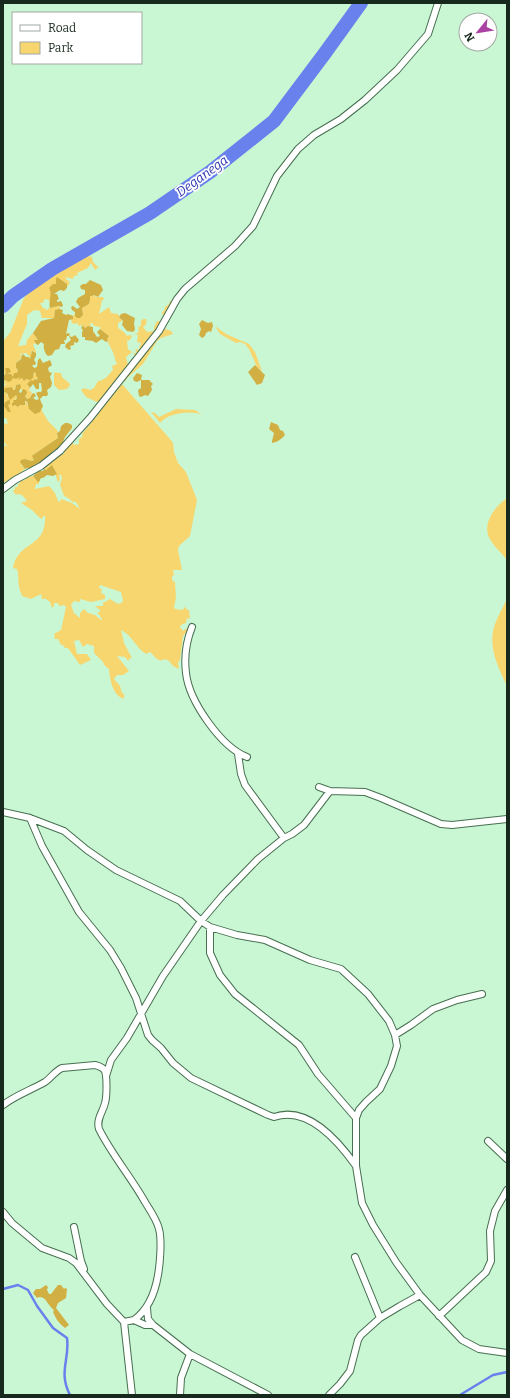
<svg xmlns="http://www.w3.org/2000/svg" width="510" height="1398" font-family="Bitter,serif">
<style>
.green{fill:#f7d670;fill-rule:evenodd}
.forest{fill:#d1af43}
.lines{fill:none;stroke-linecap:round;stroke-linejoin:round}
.stream{stroke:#6881ed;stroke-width:2.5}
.river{stroke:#6881ed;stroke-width:14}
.minor-casing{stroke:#476f51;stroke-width:8}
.minor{stroke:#fff;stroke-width:6}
.labels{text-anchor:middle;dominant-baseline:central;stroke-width:3.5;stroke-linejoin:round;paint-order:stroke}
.water-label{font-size:13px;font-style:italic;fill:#2c35b1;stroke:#fff}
</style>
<rect width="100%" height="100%" fill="#caf7d3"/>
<path class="green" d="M 83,255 L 92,257 L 93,262 L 99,268 L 97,268 L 95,270 L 91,263 L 88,268 L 77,273 L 78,275 L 74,276 L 73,279 L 66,277 L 66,279 L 70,282 L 68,286 L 67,286 L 65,282 L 56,280 L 56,284 L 51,290 L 52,295 L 49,301 L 47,299 L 44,300 L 43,303 L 40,303 L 42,307 L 47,310 L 49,308 L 58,306 L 61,309 L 55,310 L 54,318 L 42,318 L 40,311 L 34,310 L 27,315 L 27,324 L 18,346 L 26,345 L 27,340 L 33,333 L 38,340 L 35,341 L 36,343 L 33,344 L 36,352 L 36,353 L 33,351 L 31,353 L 31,358 L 26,353 L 20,354 L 22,357 L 16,363 L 16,368 L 18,370 L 17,373 L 14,373 L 14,377 L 20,377 L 20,378 C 24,379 28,380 33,378 L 34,372 L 36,373 L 39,377 L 28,387 L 30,388 L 29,391 L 32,392 L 30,398 L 27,399 L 23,390 L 20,389 L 20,384 L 18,384 L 15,387 L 15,390 L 13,390 L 12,388 L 10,387 L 4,392 L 7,393 L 7,396 L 16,395 L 17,397 L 14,402 L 18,407 L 20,405 L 25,405 L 26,400 L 27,401 L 27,404 L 32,411 L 41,409 L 48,421 L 58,431 L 57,433 L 58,438 L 33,455 L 34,460 L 32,461 L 25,459 L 21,464 L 25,469 L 19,474 L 3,483 L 3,444 L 7,447 L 7,446 L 3,441 L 3,423 L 6,424 L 8,423 L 6,418 L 3,418 L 3,387 L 6,384 L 3,382 L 6,380 L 10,381 L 12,377 L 11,374 L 7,374 L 11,372 L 6,372 L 4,375 L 3,374 L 4,340 L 10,333 L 24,298 L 35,286 L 47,277 L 70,260 Z
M 90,295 L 92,296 L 93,295 L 96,297 L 103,297 L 104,300 L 102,300 L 99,314 L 109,307 L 111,313 L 118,314 L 122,321 L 118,323 L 118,328 L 124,332 L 127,336 L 130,335 L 132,336 L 130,340 L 127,341 L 128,349 L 132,352 L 126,357 L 128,365 L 133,361 L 135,355 L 133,353 L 137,353 L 135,350 L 137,349 L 138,350 L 140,348 L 139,346 L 141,345 L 140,342 L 138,343 L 137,341 L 138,336 L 137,334 L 133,335 L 139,332 L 138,328 L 141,325 L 141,321 L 143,319 L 146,319 L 147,322 L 145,323 L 147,324 L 143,327 L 147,332 L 154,331 L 154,327 L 157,321 L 160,321 L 163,316 L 162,312 L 164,311 L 165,307 L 169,304 L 170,301 L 172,301 L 163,316 L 157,330 L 124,374 L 122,374 L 100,401 L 97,402 L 86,397 L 81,390 L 84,388 L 90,390 L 94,388 L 98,381 C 106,380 108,375 113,370 L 112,366 L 117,364 C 115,361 115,358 114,355 C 112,349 108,344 107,339 L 109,336 L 101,330 L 100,327 L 94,326 L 92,323 L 90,323 L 91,326 L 88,326 L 85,328 L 83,325 L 79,326 L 77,323 L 75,324 L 72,323 L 71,320 L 74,314 L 77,318 L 80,318 L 83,315 L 82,308 L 89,304 L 90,300 Z
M 215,326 L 226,334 L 249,344 L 255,352 L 262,371 L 257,367 L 249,349 L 245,344 L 240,342 L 236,343 L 220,334 Z
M 166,329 L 171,331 L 173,334 L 161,338 L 157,341 L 143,364 L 127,378 L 125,382 L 123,380 L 162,330 Z
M 57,372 L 57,373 L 61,373 L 62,377 L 70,384 C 68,391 64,389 59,390 L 54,385 L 54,373 Z
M 122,384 L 170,439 L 173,443 L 174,452 L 178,463 L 186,472 L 197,500 L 190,536 L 179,546 L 178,550 L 182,570 L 173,570 L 174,575 L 172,577 L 172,580 L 175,582 L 176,598 L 174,607 L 175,609 L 183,610 L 184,607 L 186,608 L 187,610 L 189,610 L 190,619 L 187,618 L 186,623 L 181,625 L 180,627 L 183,631 L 187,628 L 187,631 L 183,636 L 180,660 L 178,663 L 179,669 L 173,666 L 169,661 L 165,659 C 157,663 156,657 150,652 L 146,654 C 136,648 132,635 121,630 L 124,643 L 132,658 L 130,658 L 128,661 L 125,657 L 117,656 L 129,671 L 123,675 L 117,675 L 114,679 L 120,686 L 122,693 L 124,694 L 124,699 C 112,695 110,679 109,669 L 103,664 L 104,663 L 94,653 L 94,646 L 87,644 L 83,647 L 79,640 L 74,641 L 77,654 L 87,654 L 91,660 L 80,665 L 68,648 L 65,648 L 63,645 L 61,645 L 58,639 L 53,639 L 55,638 L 54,634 L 61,630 L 66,607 L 64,605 L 60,606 L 57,603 L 54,603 L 54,606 L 52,608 L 50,602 L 46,599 L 42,599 L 41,594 L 31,599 L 22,596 C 21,593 19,589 19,586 C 18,580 19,575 17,569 L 13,568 C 18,540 47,549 45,515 L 41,519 L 32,510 L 21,503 L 27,501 L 22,495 L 17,494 L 16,495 L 13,491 L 15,489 L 15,487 L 18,487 L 18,484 L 20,483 L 20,481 L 25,480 L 26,478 L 33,476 L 39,482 L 39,484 L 36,484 L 35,489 L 49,486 L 55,493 L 58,501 L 60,502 L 61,499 L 72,503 L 80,509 L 76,502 L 73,502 L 68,498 L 64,496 L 60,485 L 62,478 L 61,475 L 59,475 L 60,480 L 58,482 L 56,477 L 56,472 L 52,466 L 46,470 L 44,469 L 49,463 L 52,462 L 52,460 L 60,454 L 64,454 L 64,450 L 72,441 L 74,445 L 79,444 L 79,439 L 82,437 L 83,434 L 81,435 L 91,423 L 92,420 L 97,417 L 96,415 L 99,411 L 104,407 L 104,405 L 114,394 L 114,392 C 119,391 119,386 122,384 ZM 100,585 L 121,592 L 123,601 L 121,603 L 118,604 L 110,599 L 103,603 L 103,606 L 95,606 L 100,610 L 100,612 L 97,612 L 102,619 L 101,620 L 95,615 L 88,613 L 84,609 L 80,613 L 80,618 L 74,613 L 71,605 L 74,601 L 80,602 L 80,599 L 91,602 L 105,599 L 105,595 L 101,593 L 102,589 L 99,588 Z
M 176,409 L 195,410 L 202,415 C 191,410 168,413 160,423 L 151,412 L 155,413 L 159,417 Z
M 507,498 L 507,560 C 501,552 491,544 488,535 C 484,520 496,506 507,498 Z
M 507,599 L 507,686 C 498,667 487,646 495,624 C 498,616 503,607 507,599 Z"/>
<path class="forest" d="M 57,277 L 67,284 L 67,288 L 64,291 L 60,290 L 54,294 L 57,294 L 59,299 L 57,300 L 57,302 L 61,301 L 63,305 L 62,307 L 58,306 L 50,308 C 48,301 53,293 49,288 L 53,284 L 56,284 L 56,279 Z
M 90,280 L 101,285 L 103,290 L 98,297 L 94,295 L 92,296 L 90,296 L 90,300 L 89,304 L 82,308 L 83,315 L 80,318 L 77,318 L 75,316 L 75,312 L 72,310 L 71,307 L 73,306 L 77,309 L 80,307 L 76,302 L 78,298 L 85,294 L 85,290 L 81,289 L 80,286 L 83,284 L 86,284 Z
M 59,309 L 63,310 L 62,313 L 66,315 L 68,314 L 73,316 L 73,319 L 69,320 L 66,334 L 68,333 L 70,334 L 69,336 L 72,337 L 75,335 L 79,340 L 77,343 L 74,342 L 74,345 L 70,346 L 71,349 L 69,350 L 65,347 L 66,344 L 71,340 L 69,336 L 67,336 L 66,340 L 64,340 L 65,344 L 61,344 L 59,349 L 55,350 L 52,355 L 48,356 C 45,354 43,348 44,344 L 41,342 L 38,345 L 36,344 L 34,340 L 38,340 L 33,333 L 41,321 L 54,318 L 55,310 Z
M 125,313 L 135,318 L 134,323 L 135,330 L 133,332 L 127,331 L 122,325 L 123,321 L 119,317 L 121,314 Z
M 202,320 L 208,323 L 212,322 L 213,326 L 211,332 L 209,331 L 206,333 L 205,336 L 202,338 L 199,335 L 201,329 L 199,324 Z
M 83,325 L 85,328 L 88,326 L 93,327 L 93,331 L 97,337 L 100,336 L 97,332 L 100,329 L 109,336 L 107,339 L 108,341 L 106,342 L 102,339 L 96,343 L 93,341 L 85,340 L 85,337 L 82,337 L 82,332 L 83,330 L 81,328 Z
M 32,351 L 36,353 L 36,356 L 34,360 L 36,363 L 35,365 L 32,365 L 34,368 L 37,367 L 38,360 L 40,358 L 43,363 L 50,360 L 52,365 L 48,368 L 49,372 L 52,373 L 50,377 L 52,383 L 51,387 L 47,390 L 48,394 L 47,396 L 43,396 L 40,399 L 41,402 L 43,406 L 40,412 L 35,414 L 29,409 L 27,401 L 25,401 L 25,405 L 20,405 L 18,407 L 15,405 L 12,406 L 12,403 L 14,402 L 13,400 L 16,400 L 17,397 L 16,395 L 10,400 L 10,404 L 8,405 L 11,412 L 8,412 L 4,406 L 5,402 L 7,402 L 6,401 L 10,400 L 7,393 L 4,392 L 5,388 L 12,387 L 13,390 L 15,390 L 16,385 L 20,384 L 21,387 L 19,392 L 21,393 L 23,389 L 26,390 L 27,393 L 25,396 L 27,399 L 30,398 L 32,394 L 34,393 L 36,396 L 33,398 L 36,400 L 39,399 L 36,393 L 38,392 L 41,392 L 42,390 L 41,383 L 39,383 L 39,389 L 36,389 L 33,384 L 30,388 L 27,384 L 31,380 L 33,381 L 35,379 L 36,380 L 38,378 L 36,376 L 36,373 L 34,372 L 33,378 L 30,380 L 26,379 L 24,381 L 22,378 L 18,380 L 20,377 L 16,379 L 13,378 L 11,381 L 8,382 L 6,380 L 3,381 L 3,374 L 5,375 L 6,372 L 5,368 L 9,368 L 11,372 L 7,374 L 11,374 L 13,377 L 14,373 L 17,373 L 18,370 L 16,368 L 16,363 L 21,359 L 22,355 L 23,354 L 26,357 L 29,357 L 30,359 Z
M 255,365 L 265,375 L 262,383 L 257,385 L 248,372 Z
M 137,373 L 142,375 L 141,380 L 149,380 L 153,384 L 151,386 L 152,390 L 148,396 L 145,395 L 141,397 L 139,396 L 138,390 L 141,388 L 141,380 L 137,382 L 134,381 L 133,378 Z
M 271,422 L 278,425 L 280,430 L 283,431 L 285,435 C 282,439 277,442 272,443 L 272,441 L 274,433 L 269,429 Z
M 65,423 L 68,423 L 72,425 L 72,428 L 65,437 L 61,447 L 53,451 L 51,455 L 33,468 L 27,468 L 25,469 L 20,462 L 21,460 L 25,459 L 32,461 L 34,460 L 32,456 L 33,455 L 58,438 L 57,433 L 60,431 L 61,426 Z
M 52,465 L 57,474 L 53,476 L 47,475 L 43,478 L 41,478 L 39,482 L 38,482 L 33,476 L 39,471 L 43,471 L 44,469 L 46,470 Z
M 46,1285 L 48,1287 L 47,1290 L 49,1294 L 51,1294 L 58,1285 L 61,1285 L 64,1289 L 65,1288 L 67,1289 L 66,1298 L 58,1303 L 56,1308 L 69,1325 L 65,1328 C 57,1321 57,1320 53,1312 L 54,1310 C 47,1305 47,1297 39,1297 L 37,1298 L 33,1293 L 36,1289 L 40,1289 Z"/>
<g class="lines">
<path class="stream" d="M 3,1289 L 18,1285 L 28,1290 L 37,1306 L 53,1328 L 67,1338 C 70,1359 58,1372 70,1395
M 460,1395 L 493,1375 L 507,1372"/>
<path class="river" d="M 3,306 L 13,296 L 52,269 L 150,213 L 210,172 L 274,121 L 325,53 L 361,3"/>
<defs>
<path id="minor" d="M 3,489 L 15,480 L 41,466 L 60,451 L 90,418 L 159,331 L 177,299 L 185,289 L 235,246 L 253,226 L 277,176 L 298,149 L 314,135 L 341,119 L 365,100 L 397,70 L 428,34 L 438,3
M 192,627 C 186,642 184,657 186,673 C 189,701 221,747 247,757
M 238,754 L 241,774 L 245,785 L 284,838
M 319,787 L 330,791 L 365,792 L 381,798 L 441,824 L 452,825 L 507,819
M 3,812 L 30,818 L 64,831 L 87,850 L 116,870 L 180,901 L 201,921 L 210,927 L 237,935 L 265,940 L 310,960 L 341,969 L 368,994 L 389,1021 L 395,1035 L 397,1046 L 391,1066 L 380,1089 L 366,1102 L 359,1110 L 356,1118 L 356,1166 L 362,1203 L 373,1225 L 396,1262 L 420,1295 L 462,1340 L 479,1349 L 507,1353
M 30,818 L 42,846 L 79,912 L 110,950 L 121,968 L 136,998 L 148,1035 L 152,1040 L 161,1048 L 173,1063 L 191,1078 L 268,1115 L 274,1117 C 308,1105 339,1142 356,1166
M 210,927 L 210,953 L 220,975 L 235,994 L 299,1045 L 318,1074 L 356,1118
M 395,1035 L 411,1025 L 433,1009 L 457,1000 L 482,994
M 106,1076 L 111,1060 L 127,1038 L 163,976 L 201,921 L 223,895 L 258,859 L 284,838 L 292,834 L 304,825 L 330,791
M 3,1105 C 16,1095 31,1090 45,1082 C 51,1078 55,1071 62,1068 L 95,1065 C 99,1066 103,1067 105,1071 C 107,1077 107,1096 105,1103 C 103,1112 96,1119 99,1129 C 112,1155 131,1177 145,1202 C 150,1210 157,1220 159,1229 C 162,1240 160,1264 158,1275 C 155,1293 149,1309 134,1320
M 488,1141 L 507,1159
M 3,1212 L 12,1223 L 42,1248 L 69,1258 L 76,1263 L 107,1304 L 124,1322 L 132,1395
M 74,1227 L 81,1261 L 84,1269
M 355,1257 L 380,1318
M 147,1308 L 148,1319 L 153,1325
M 439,1316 L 486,1272 L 491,1261 L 490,1231 L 495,1211 L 507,1190
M 124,1322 L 134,1320 L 145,1325 L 153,1325 L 190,1354 L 268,1395
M 180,1395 L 181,1378 L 190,1354
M 329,1395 L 340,1384 L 350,1371 L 358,1340 L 361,1335 L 380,1318 L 400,1306 L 420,1295"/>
</defs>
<use href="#minor" class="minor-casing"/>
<use href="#minor" class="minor"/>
</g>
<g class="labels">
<g class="water-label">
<text transform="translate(202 176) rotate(-36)">Deganega</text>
</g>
</g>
<rect width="510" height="1398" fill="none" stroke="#17281c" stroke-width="8"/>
<rect x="12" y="12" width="130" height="52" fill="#ffffff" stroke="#a2a9a4"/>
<rect x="20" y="25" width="20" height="6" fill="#ffffff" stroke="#a2a9a4"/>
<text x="48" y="32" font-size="12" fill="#17281c">Road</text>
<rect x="20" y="42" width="20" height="12" fill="#f7d670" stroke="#a2a9a4"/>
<text x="48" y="52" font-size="12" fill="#17281c">Park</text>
<g transform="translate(478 32) rotate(240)"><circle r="19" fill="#ffffff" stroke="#a2a9a4"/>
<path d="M0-3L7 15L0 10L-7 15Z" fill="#aa40a1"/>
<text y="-6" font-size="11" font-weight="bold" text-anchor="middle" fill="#17281c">N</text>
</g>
</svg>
